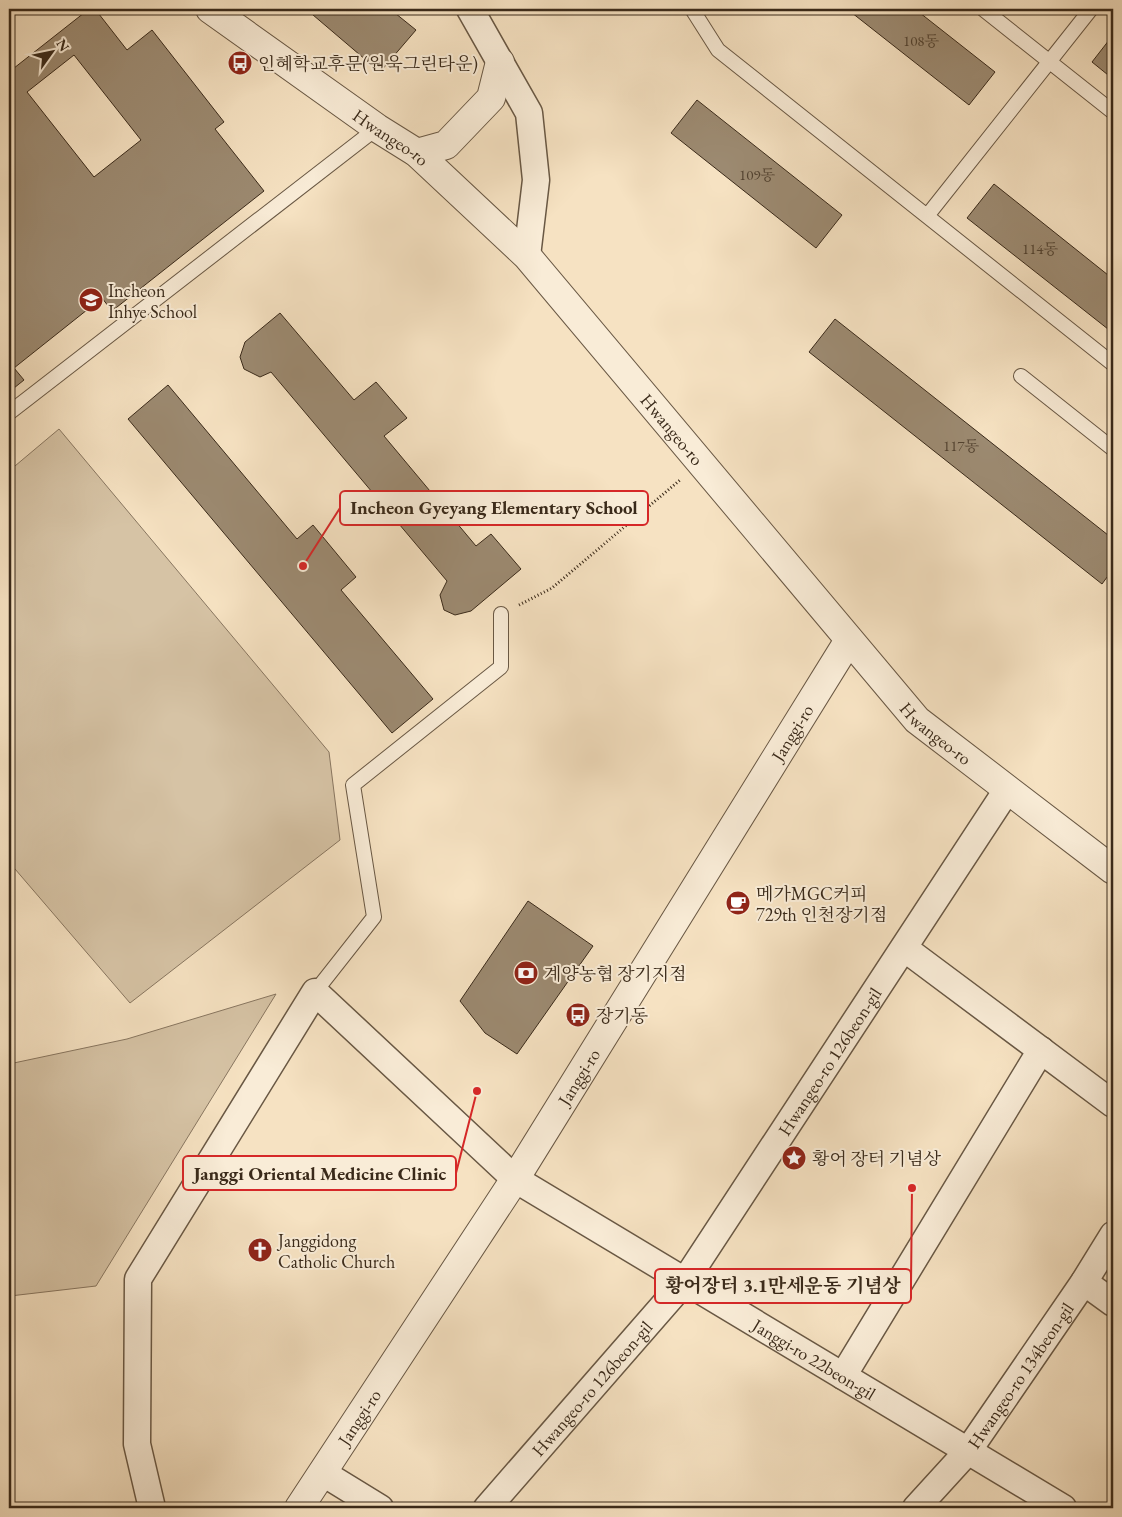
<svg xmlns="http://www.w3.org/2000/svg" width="1122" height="1517" font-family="'EB Garamond','Noto Serif KR',serif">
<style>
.green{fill:#d6c3a5;stroke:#887660}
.building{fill:#9c8a71;stroke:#3a2a1a;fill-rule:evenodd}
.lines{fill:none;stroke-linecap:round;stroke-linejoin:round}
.service-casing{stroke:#695844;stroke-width:16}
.minor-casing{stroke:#695844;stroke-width:29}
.tertiary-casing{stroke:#695844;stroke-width:30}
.path{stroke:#3a2a1a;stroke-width:3;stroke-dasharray:1 2.5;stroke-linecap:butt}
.service{stroke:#f9ecd7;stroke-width:14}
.minor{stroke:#f9ecd7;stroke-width:26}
.tertiary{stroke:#f9ecd7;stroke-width:28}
.labels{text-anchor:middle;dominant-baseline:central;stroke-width:4;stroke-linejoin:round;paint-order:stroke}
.number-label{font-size:15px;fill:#524230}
.poi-label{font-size:18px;fill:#3a2a1a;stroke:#f9ecd7;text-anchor:start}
.street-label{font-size:18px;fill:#3a2a1a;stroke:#f9ecd7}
.leader{fill:none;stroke:#d62828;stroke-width:2}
.callout-dot{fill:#d62828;stroke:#f9ecd7;stroke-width:2}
.callout{fill:#f9ecd7;stroke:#d62828;stroke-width:2}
.callout-label{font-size:19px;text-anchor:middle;font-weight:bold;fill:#3a2a1a}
</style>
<rect width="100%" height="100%" fill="#f6e2c2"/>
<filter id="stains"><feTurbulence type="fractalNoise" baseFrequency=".004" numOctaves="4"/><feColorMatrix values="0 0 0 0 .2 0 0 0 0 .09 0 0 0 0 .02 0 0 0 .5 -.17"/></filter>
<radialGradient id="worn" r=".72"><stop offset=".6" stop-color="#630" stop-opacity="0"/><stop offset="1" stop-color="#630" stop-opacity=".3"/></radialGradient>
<path class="green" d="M 59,429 L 329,752 L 340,840 L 130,1003 L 9,862 L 9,471 Z
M 276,994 L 96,1286 L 10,1296 L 9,1287 L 9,1064 L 127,1039 Z"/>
<path class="building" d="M 89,9 L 95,9 L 127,50 L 152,30 L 224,122 L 215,129 L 264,191 L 112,311 L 102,298 L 14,368 L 24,380 L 9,392 L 9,72 ZM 74,55 L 141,140 L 94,177 L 27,92 Z
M 306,9 L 390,9 L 416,30 L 380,72 Z
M 847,9 L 915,9 L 995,72 L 969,105 Z
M 1113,35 L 1113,79 L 1092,62 Z
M 697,100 L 842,215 L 816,248 L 671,133 Z
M 994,184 L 1113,279 L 1113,333 L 967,218 Z
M 280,313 L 354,400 L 376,382 L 407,418 L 384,436 L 476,546 L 491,534 L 521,569 L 471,611 L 455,615 L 444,610 L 440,595 L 447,581 L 271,372 L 260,377 L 244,369 L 240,357 L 245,342 Z
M 835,319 L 1113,539 L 1113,569 L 1102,584 L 809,352 Z
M 168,385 L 297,539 L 313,525 L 356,577 L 341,590 L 433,699 L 392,733 L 128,419 Z
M 528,901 L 593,946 L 517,1054 L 485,1033 L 460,1001 Z"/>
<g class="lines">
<defs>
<path id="service" d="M 692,9 L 718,50 L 1113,364
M 983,9 L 1113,112
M 927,216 L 1091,9
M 1021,376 L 1113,449
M 9,413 L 377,128
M 315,992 L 374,917 L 353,785 L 501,667 L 501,614"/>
<g id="minor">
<path d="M 470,9 L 529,113 L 536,180 L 527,256"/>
<path d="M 904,948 L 1113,1104"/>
<path d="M 1084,1282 L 1113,1303"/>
<path d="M 843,1376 L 1041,1050"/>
<path d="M 323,1473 L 380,1508"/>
<path id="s1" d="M 152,1508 L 137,1444 L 138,1279 L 315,992 L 515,1179 L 1063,1508"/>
<path id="s2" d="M 487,1508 L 685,1281 L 1007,790"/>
<path id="s3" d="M 916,1508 L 968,1451 L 1084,1282 L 1113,1235"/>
</g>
<g id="tertiary">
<path id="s4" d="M 210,9 L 377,128 L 417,153 L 527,256 L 917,720 L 1113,870"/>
<path d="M 417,153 L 446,145 L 491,98 L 500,62"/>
<path id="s5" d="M 299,1508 L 515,1179 L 849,640"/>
</g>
</defs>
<use href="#service" class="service-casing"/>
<use href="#minor" class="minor-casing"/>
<use href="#tertiary" class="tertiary-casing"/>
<path class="path" d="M 519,605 L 552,588 L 680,480"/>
<use href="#service" class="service"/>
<use href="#minor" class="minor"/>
<use href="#tertiary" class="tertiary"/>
</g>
<defs>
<symbol id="bus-disc" viewBox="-11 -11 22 22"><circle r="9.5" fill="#8f2418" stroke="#f9ecd7"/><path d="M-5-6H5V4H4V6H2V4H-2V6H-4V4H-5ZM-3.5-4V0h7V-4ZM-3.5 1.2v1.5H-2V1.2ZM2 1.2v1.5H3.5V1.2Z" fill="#fff"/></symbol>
<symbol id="school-disc" viewBox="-11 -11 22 22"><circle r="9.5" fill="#8f2418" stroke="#f9ecd7"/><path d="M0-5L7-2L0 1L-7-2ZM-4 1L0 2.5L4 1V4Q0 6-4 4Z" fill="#fff"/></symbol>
<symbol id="cafe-disc" viewBox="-11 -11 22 22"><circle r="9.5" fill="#8f2418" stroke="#f9ecd7"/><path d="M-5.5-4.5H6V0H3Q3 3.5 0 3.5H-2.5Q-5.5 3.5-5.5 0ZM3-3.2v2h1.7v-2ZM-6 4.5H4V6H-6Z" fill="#fff"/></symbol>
<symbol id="bank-disc" viewBox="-11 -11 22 22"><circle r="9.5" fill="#8f2418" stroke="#f9ecd7"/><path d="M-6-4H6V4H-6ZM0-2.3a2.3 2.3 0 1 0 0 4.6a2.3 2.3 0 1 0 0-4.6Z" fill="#fff"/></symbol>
<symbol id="sight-disc" viewBox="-11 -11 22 22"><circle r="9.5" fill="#8f2418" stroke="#f9ecd7"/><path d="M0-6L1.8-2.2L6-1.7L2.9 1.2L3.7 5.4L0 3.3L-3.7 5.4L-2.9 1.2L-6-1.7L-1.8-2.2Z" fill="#fff"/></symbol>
<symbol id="church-disc" viewBox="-11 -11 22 22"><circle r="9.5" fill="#8f2418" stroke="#f9ecd7"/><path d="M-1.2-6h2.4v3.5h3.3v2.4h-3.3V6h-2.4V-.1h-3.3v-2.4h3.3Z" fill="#fff"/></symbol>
</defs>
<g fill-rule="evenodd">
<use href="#bus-disc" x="226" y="49" width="28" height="28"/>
<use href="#school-disc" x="77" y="286" width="28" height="28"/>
<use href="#cafe-disc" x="724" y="889" width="28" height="28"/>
<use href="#bank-disc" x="512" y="959" width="28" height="28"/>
<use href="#bus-disc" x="564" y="1001" width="28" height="28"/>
<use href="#sight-disc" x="780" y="1144" width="28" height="28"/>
<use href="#church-disc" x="246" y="1236" width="28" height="28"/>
</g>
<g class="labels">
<g class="number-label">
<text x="921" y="40">108동</text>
<text x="757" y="174">109동</text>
<text x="1040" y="248">114동</text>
<text x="961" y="445">117동</text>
</g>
<g class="poi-label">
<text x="258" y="63">인혜학교후문(원욱그린타운)</text>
<text x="108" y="290">Incheon<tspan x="108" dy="21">Inhye School</tspan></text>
<text x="756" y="893">메가MGC커피<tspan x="756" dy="21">729th 인천장기점</tspan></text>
<text x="544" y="973">계양농협 장기지점</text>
<text x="596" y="1015">장기동</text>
<text x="812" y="1158">황어 장터 기념상</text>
<text x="278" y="1240">Janggidong<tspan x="278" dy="21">Catholic Church</tspan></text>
</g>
<g class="street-label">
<text stroke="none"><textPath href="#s4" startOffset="222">Hwangeo-ro</textPath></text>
<text stroke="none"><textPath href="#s4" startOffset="629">Hwangeo-ro</textPath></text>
<text stroke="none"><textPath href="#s5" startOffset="919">Janggi-ro</textPath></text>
<text stroke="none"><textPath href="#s4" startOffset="1032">Hwangeo-ro</textPath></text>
<text stroke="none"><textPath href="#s2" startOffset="564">Hwangeo-ro 126beon-gil</textPath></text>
<text stroke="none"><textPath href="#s5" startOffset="514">Janggi-ro</textPath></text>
<text stroke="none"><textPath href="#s1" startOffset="1191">Janggi-ro 22beon-gil</textPath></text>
<text stroke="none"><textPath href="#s3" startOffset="169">Hwangeo-ro 134beon-gil</textPath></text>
<text stroke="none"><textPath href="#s2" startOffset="159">Hwangeo-ro 126beon-gil</textPath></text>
<text stroke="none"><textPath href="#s5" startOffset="109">Janggi-ro</textPath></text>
</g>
</g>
<path class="leader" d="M303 566L340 508M477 1091L456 1173M912 1188L911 1286"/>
<g class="callout-dot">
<circle cx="303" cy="566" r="5"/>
<circle cx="477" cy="1091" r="5"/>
<circle cx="912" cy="1188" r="5"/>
</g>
<g class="callout">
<rect x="340" y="491" width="308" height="34" rx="5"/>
<rect x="183" y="1156" width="273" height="34" rx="5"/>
<rect x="655" y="1269" width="256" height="34" rx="5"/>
</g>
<g class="callout-label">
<text x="494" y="514">Incheon Gyeyang Elementary School</text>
<text x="320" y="1180">Janggi Oriental Medicine Clinic</text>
<text x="783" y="1292">황어장터 3.1만세운동 기념상</text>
</g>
<rect width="1122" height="1517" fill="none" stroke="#f6e2c2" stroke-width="30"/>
<rect x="10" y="10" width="1102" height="1497" fill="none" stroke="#3a2a1a" stroke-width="2.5"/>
<rect x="15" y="15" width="1092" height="1487" fill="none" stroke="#3a2a1a"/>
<g transform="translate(52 52) rotate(57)" stroke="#f9ecd7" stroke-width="4" paint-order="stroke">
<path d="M0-4L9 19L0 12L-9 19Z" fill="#3a2a1a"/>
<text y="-8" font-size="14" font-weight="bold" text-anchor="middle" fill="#3a2a1a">N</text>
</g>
<rect width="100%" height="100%" filter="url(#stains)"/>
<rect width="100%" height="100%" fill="url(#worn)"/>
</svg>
